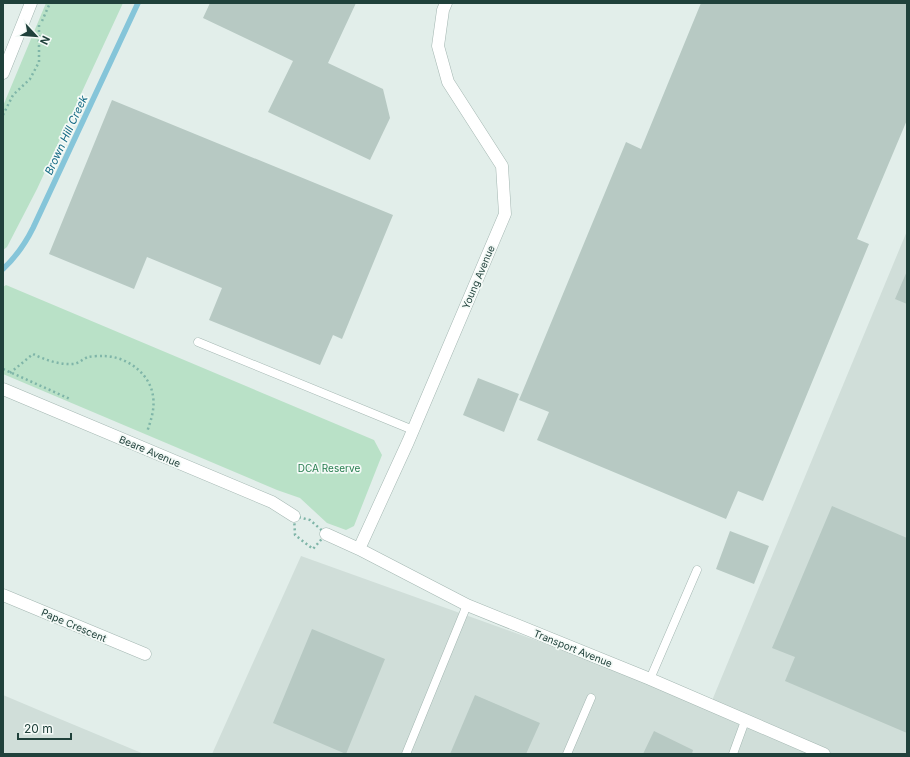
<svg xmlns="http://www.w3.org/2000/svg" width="910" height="757" font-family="Inter,sans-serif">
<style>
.built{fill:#d0ded9}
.green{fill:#b9e1c7}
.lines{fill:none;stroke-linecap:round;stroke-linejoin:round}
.stream{stroke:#85c5d9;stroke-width:5.5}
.building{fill:#b7c9c3}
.lane-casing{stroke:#a4b7b2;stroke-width:9}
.street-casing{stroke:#a4b7b2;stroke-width:13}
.path{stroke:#7fb5a8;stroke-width:2.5;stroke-dasharray:2 3;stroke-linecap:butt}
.lane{stroke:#fff;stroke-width:8}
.street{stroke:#fff;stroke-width:12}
.labels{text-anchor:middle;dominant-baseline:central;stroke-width:3.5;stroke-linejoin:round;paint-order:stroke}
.street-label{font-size:10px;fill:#20413b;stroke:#f4faf7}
.park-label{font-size:10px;fill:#267d4e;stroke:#f4faf7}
.water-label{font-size:11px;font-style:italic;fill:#136984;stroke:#f4faf7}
</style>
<rect width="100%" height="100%" fill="#e2eeea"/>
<path class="built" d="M 907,231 L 907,754 L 212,754 L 301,556 L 711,703 Z
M 3,695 L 48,714 L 144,754 L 3,754 Z"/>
<path class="green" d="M 46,3 L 123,3 L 37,189 L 7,247 L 3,250 L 3,106 Z
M 6,285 L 374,440 L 382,455 L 354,526 L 346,530 L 327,523 L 300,498 L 277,490 L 3,374 L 3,287 Z"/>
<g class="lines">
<path class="stream" d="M 3,269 C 16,257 25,244 33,228 L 138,3"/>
</g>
<path class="building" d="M 210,3 L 356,3 L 328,63 L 383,89 L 390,118 L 370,160 L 268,112 L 293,61 L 203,18 Z
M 701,3 L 907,3 L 907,120 L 857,239 L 869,244 L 763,501 L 738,491 L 726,519 L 537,440 L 549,412 L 519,400 L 626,142 L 641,149 Z
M 112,100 L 393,215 L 342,339 L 333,335 L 320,365 L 209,320 L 222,288 L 147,257 L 134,289 L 49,254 Z
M 907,271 L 907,304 L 895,299 Z
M 478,378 L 519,394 L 504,432 L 463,415 Z
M 832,506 L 907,538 L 907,733 L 785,681 L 795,657 L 772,648 Z
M 730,531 L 769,546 L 754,584 L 716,569 Z
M 312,629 L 385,659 L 346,754 L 273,723 Z
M 475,695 L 540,723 L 526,754 L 450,754 Z
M 654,731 L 693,750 L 692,754 L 643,754 Z"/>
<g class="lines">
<defs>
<path id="lane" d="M 198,342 L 413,430
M 650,679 L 697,570
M 406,754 L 467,605
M 567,754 L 591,698
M 733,754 L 745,721"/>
<path id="street" d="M 3,73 L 31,3
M 3,389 L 272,502 L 294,516
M 326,534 L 359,549 L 467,605 L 650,679 L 824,754
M 359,549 L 408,442 L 505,214 L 502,166 L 448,82 L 438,46 L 443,10 L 446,3
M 3,595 L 145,654"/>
</defs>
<use href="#lane" class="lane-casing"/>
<use href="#street" class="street-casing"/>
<path class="path" d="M 42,21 L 50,3
M 3,115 L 13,95 L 30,79 L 39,62 L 39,25
M 3,369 L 70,399
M 10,373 L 33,354 C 45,360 60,365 74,364 C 79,363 83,359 88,357 C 92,356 99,356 103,356 C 126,356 150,373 153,396 C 155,409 151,420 147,432
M 294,516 L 310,520 L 326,534 L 313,549 L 295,535 Z"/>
<use href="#lane" class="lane"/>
<use href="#street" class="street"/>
</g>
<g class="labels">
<g class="street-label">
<text transform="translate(478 277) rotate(-67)">Young Avenue</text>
<text transform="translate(150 451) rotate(23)">Beare Avenue</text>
<text transform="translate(74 625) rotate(23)">Pape Crescent</text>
<text transform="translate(573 648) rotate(22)">Transport Avenue</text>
</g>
<g class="park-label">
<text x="329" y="468">DCA Reserve</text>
</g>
<g class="water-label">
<text transform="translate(66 135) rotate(-65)">Brown Hill Creek</text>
</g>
</g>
<rect width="910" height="757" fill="none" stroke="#20413b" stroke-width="8"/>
<g transform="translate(36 36) rotate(116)" stroke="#f4faf7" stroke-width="3" paint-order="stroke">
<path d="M0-3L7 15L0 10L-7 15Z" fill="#20413b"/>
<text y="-6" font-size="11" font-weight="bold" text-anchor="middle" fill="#20413b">N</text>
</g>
<path d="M18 733v6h53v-6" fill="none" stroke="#20413b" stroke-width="2"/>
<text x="24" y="733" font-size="12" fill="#20413b" stroke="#f4faf7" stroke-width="3" paint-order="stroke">20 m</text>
</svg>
